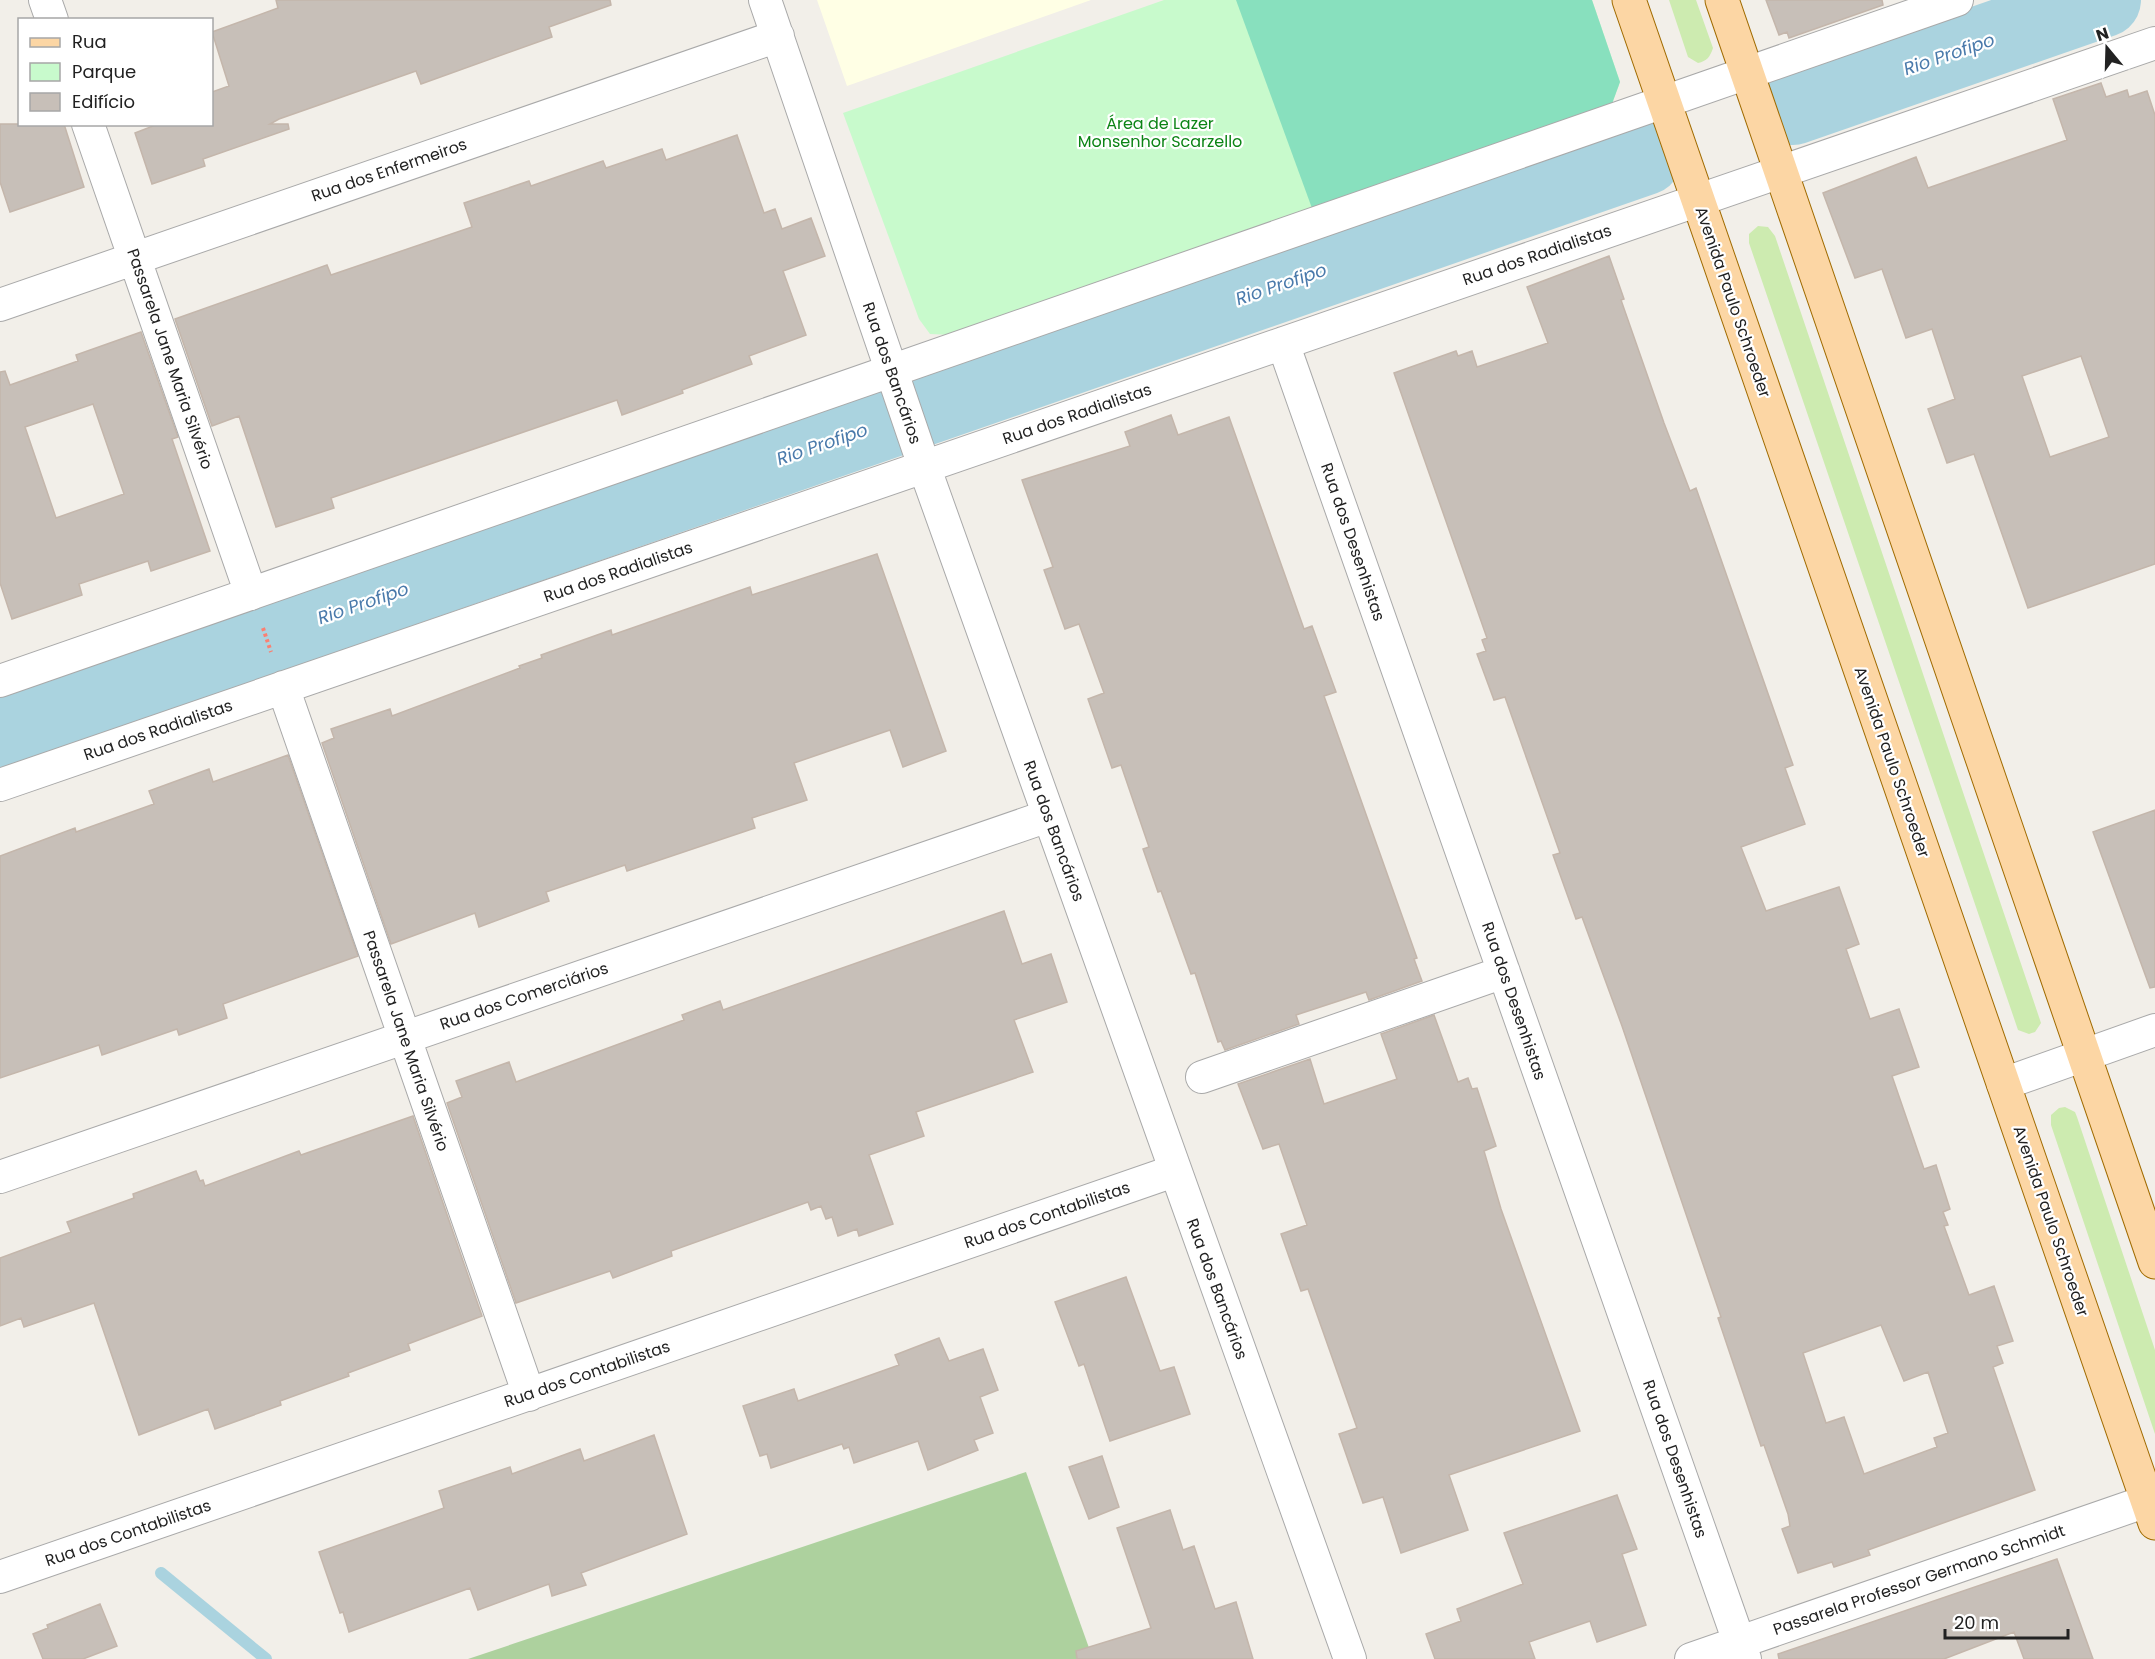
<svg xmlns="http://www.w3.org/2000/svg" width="2155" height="1659" font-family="Poppins,sans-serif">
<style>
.education{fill:#ffffe5}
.grass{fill:#cdebb0}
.forest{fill:#add19e}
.park{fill:#c8facc}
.pitch{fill:#88e0be}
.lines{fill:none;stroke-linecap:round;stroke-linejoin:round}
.stream{stroke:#aad3df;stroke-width:12}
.river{stroke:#aad3df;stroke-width:74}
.building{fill:#c7bfb8;stroke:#c4b6ab;stroke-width:1.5;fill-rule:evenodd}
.minor-casing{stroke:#a9a9a9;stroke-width:34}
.primary-casing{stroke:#a06b00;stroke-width:35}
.path{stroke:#fa8072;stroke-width:4;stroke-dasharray:3 3;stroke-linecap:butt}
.minor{stroke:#fff;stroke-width:32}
.primary{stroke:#fcd6a4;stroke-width:33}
.labels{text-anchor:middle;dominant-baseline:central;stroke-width:4.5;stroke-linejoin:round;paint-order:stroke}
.park-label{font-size:16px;fill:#0c8416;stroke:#fff}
.street-label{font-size:16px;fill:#222;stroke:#fff}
.water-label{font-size:18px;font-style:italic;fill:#4a7aab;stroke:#fff}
</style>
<rect width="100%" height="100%" fill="#f2efe9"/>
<path class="education" d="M 817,0 L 1091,0 L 847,86 Z"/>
<path class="grass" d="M 1669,0 L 1696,0 L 1713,48 C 1710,57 1707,61 1698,63 L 1688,57 Z
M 1758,226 L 1768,227 L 1775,236 L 2041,1023 L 2035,1032 L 2029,1034 L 2018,1030 L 1749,243 L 1749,234 Z
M 2065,1107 L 2075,1112 L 2077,1117 L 2155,1350 L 2155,1434 L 2051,1125 L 2051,1115 L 2059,1108 Z"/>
<path class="forest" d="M 1026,1472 L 1093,1659 L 468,1659 Z"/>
<path class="park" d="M 1164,0 L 1592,0 L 1620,82 L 1609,112 L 951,335 L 930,334 L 919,319 L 843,113 Z"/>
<path class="pitch" d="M 1236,0 L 1592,0 L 1620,82 L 1609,112 L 1313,211 Z"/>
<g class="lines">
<path class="stream" d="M 161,1573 L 266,1659"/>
<path class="river" d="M 1793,108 L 2104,0
M 0,730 L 1645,158"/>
</g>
<path class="building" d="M 276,0 L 610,0 L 611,5 L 549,27 L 552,37 L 421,84 L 416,71 L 279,119 L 270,124 L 288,124 L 289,129 L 203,159 L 205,166 L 152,184 L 135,133 L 158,124 L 212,124 L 212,92 L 229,86 L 212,32 L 278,8 Z
M 1766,0 L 1882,0 L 1883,5 L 1789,38 L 1787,32 L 1779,35 Z
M 2101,83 L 2106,97 L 2127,90 L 2129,97 L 2147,91 L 2155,115 L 2155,564 L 2028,608 L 1974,454 L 1947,463 L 1928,409 L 1955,399 L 1932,329 L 1906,338 L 1882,269 L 1855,278 L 1823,193 L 1916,157 L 1928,188 L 2067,140 L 2053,99 ZM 2081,356 L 2109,437 L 2050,457 L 2022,376 Z
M 0,124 L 64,124 L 84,187 L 10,212 L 0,182 Z
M 737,135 L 764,213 L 775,209 L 782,229 L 811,218 L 825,256 L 783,271 L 806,335 L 749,356 L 752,364 L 682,390 L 683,393 L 622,415 L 617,400 L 331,498 L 334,508 L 276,527 L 239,416 L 212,426 L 175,319 L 327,265 L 331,275 L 472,227 L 464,203 L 529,181 L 531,186 L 603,161 L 606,168 L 662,149 L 666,160 Z
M 1609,256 L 1624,299 L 1621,300 L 1664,423 L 1690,491 L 1696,488 L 1793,765 L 1785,768 L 1805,824 L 1741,847 L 1766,911 L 1839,887 L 1859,944 L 1846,949 L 1870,1019 L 1899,1009 L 1919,1067 L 1892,1076 L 1924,1169 L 1936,1165 L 1950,1209 L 1943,1212 L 1948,1225 L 1944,1226 L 1969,1295 L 1994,1286 L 2013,1341 L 1997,1346 L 2003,1363 L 1993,1367 L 2035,1490 L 1868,1550 L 1870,1555 L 1834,1567 L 1832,1562 L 1798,1573 L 1782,1529 L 1790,1526 L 1788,1514 L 1764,1445 L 1761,1446 L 1718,1318 L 1721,1317 L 1622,1026 L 1582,917 L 1576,919 L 1553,855 L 1560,853 L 1505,697 L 1494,700 L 1477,654 L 1486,651 L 1482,640 L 1487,638 L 1394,373 L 1456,351 L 1458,356 L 1472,351 L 1477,367 L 1548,343 L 1527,287 ZM 1881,1325 L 1904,1381 L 1928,1372 L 1948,1433 L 1934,1438 L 1937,1447 L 1864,1474 L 1844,1417 L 1826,1423 L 1803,1353 Z
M 141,332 L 178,437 L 172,439 L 210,551 L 151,571 L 148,561 L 79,584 L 82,595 L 12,619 L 0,583 L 0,372 L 5,371 L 10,385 L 78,361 L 76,355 ZM 93,404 L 124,494 L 56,518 L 25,427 Z
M 1171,415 L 1178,435 L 1229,417 L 1304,629 L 1312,626 L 1336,692 L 1324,696 L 1417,958 L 1414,959 L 1422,981 L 1369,1000 L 1366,992 L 1296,1015 L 1299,1024 L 1225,1050 L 1221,1041 L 1218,1042 L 1195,973 L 1191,974 L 1161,891 L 1158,892 L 1143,849 L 1149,847 L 1121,765 L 1112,768 L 1088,699 L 1104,693 L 1079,624 L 1065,629 L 1044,570 L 1053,567 L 1022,480 L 1130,446 L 1125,432 Z
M 877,554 L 946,751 L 903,767 L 890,730 L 794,763 L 807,800 L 752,818 L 755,828 L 627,871 L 625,865 L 546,892 L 549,901 L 479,927 L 475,913 L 391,944 L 322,743 L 334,738 L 331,729 L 390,709 L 392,716 L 520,668 L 519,666 L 542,658 L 541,655 L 611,630 L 612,635 L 750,587 L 752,595 Z
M 288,755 L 358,956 L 223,1004 L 227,1018 L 179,1035 L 177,1029 L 102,1055 L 99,1045 L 0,1078 L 0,856 L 75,828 L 76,832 L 154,804 L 149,791 L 209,769 L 213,782 Z
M 2155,810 L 2155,987 L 2150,988 L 2093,832 Z
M 1004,911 L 1022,964 L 1051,954 L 1067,1002 L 1014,1020 L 1033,1072 L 916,1112 L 924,1136 L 869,1155 L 893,1224 L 859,1236 L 857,1229 L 838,1236 L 832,1217 L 826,1219 L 821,1206 L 811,1210 L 808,1202 L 671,1251 L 672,1256 L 613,1278 L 610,1271 L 516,1303 L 447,1103 L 462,1097 L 456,1081 L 509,1062 L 516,1082 L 684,1020 L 682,1015 L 720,1001 L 723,1010 Z
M 1434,1015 L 1458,1082 L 1468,1078 L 1472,1089 L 1477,1088 L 1496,1146 L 1484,1151 L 1501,1209 L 1580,1431 L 1449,1475 L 1468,1530 L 1401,1553 L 1383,1497 L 1363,1503 L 1339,1434 L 1357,1428 L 1308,1289 L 1301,1291 L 1281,1234 L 1307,1225 L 1279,1144 L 1263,1149 L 1238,1084 L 1310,1059 L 1324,1104 L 1397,1079 L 1381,1034 Z
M 413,1116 L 482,1316 L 408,1344 L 410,1350 L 348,1373 L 349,1376 L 280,1401 L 281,1405 L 215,1429 L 208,1409 L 139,1435 L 94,1303 L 24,1327 L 21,1318 L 0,1326 L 0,1258 L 71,1232 L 67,1222 L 134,1198 L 133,1194 L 196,1171 L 200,1181 L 203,1180 L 205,1186 L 299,1151 L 301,1155 Z
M 1126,1277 L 1160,1371 L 1174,1367 L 1190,1414 L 1110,1441 L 1084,1364 L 1079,1366 L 1055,1302 Z
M 939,1338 L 949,1361 L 983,1349 L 998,1390 L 980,1397 L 993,1433 L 974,1440 L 978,1450 L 928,1470 L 918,1441 L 854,1463 L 849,1447 L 844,1449 L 842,1444 L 771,1468 L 767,1454 L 760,1456 L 743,1406 L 794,1389 L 798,1401 L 899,1365 L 895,1355 Z
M 654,1435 L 687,1534 L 581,1573 L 586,1585 L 552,1596 L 549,1584 L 478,1610 L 470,1588 L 349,1632 L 343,1612 L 340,1613 L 319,1552 L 444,1508 L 439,1491 L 510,1467 L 512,1474 L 580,1449 L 584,1461 Z
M 1102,1456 L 1119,1507 L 1089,1519 L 1069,1467 Z
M 1617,1495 L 1637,1549 L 1622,1554 L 1646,1625 L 1597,1642 L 1590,1621 L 1529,1642 L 1535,1659 L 1435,1659 L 1426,1634 L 1461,1621 L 1457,1609 L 1523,1584 L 1504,1533 Z
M 1170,1510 L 1183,1550 L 1194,1546 L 1215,1609 L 1236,1602 L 1253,1659 L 1077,1659 L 1076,1651 L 1151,1628 L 1117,1528 Z
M 2057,1559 L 2093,1659 L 2024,1659 L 2014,1632 L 1944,1659 L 1779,1659 L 1778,1654 Z
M 100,1604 L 117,1646 L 83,1659 L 43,1659 L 33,1634 L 48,1628 L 47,1625 Z"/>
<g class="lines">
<defs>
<path id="minor" d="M 45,0 L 52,20
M 765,0 L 924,466 L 1350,1659
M 88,124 L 251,594
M 0,305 L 778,36
M 1283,343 L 1745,1659
M 0,681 L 1957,0
M 283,687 L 529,1395
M 0,785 L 2155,43
M 1202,1077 L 1504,972
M 2003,1084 L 2155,1030
M 0,1177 L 1048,816
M 0,1577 L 1174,1171
M 1691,1659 L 2147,1501"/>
<path id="primary" d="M 1629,0 L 2155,1523
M 1722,0 L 2155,1262"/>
</defs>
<use href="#minor" class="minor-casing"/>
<use href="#primary" class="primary-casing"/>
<path class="path" d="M 263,628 L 271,652"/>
<use href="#minor" class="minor"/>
<use href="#primary" class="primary"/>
</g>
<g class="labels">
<g class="park-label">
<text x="1160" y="123">Área de Lazer<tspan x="1160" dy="18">Monsenhor Scarzello</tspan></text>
</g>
<g class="street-label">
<text transform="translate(389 170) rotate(-19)">Rua dos Enfermeiros</text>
<text transform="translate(1537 255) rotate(-19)">Rua dos Radialistas</text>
<text transform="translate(1733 302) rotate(71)">Avenida Paulo Schroeder</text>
<text transform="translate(170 359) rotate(71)">Passarela Jane Maria Silvério</text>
<text transform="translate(892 373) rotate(71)">Rua dos Bancários</text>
<text transform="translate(1077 414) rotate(-19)">Rua dos Radialistas</text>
<text transform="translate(1353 542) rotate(71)">Rua dos Desenhistas</text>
<text transform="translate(618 572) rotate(-19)">Rua dos Radialistas</text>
<text transform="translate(158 730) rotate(-19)">Rua dos Radialistas</text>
<text transform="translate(1892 762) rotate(71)">Avenida Paulo Schroeder</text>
<text transform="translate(1054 831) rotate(70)">Rua dos Bancários</text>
<text transform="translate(524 996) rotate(-19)">Rua dos Comerciários</text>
<text transform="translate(1514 1001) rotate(71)">Rua dos Desenhistas</text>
<text transform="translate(406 1041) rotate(71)">Passarela Jane Maria Silvério</text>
<text transform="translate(1047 1215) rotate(-19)">Rua dos Contabilistas</text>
<text transform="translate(2051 1221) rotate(71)">Avenida Paulo Schroeder</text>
<text transform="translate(1217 1289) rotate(70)">Rua dos Bancários</text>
<text transform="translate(587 1374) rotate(-19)">Rua dos Contabilistas</text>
<text transform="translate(1675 1459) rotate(71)">Rua dos Desenhistas</text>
<text transform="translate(128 1533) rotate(-19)">Rua dos Contabilistas</text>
<text transform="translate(1919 1580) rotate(-19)">Passarela Professor Germano Schmidt</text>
</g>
<g class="water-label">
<text transform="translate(1949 54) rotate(-19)">Rio Profipo</text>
<text transform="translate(1281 284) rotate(-19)">Rio Profipo</text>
<text transform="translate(822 444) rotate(-19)">Rio Profipo</text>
<text transform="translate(363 603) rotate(-19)">Rio Profipo</text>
</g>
</g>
<rect x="18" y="18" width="195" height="108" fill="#ffffff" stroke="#a7a7a7" stroke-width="1.5"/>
<rect x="30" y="38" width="30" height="9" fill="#fcd6a4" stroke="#a7a7a7" stroke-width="1.5"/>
<text x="72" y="48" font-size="18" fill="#222222">Rua</text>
<rect x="30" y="63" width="30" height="18" fill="#c8facc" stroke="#a7a7a7" stroke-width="1.5"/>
<text x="72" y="78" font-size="18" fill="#222222">Parque</text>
<rect x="30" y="93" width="30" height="18" fill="#c7bfb8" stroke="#a7a7a7" stroke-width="1.5"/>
<text x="72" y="108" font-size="18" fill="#222222">Edifício</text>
<g transform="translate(2107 48) rotate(341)" stroke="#ffffff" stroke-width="4.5" paint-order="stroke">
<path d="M0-4.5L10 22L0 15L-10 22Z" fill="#222222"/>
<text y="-9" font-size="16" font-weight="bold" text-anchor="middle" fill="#222222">N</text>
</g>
<path d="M1945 1629v9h123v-9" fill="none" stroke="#222222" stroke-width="3"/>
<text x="1954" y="1629" font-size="18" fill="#222222" stroke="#ffffff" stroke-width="4.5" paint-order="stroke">20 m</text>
</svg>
